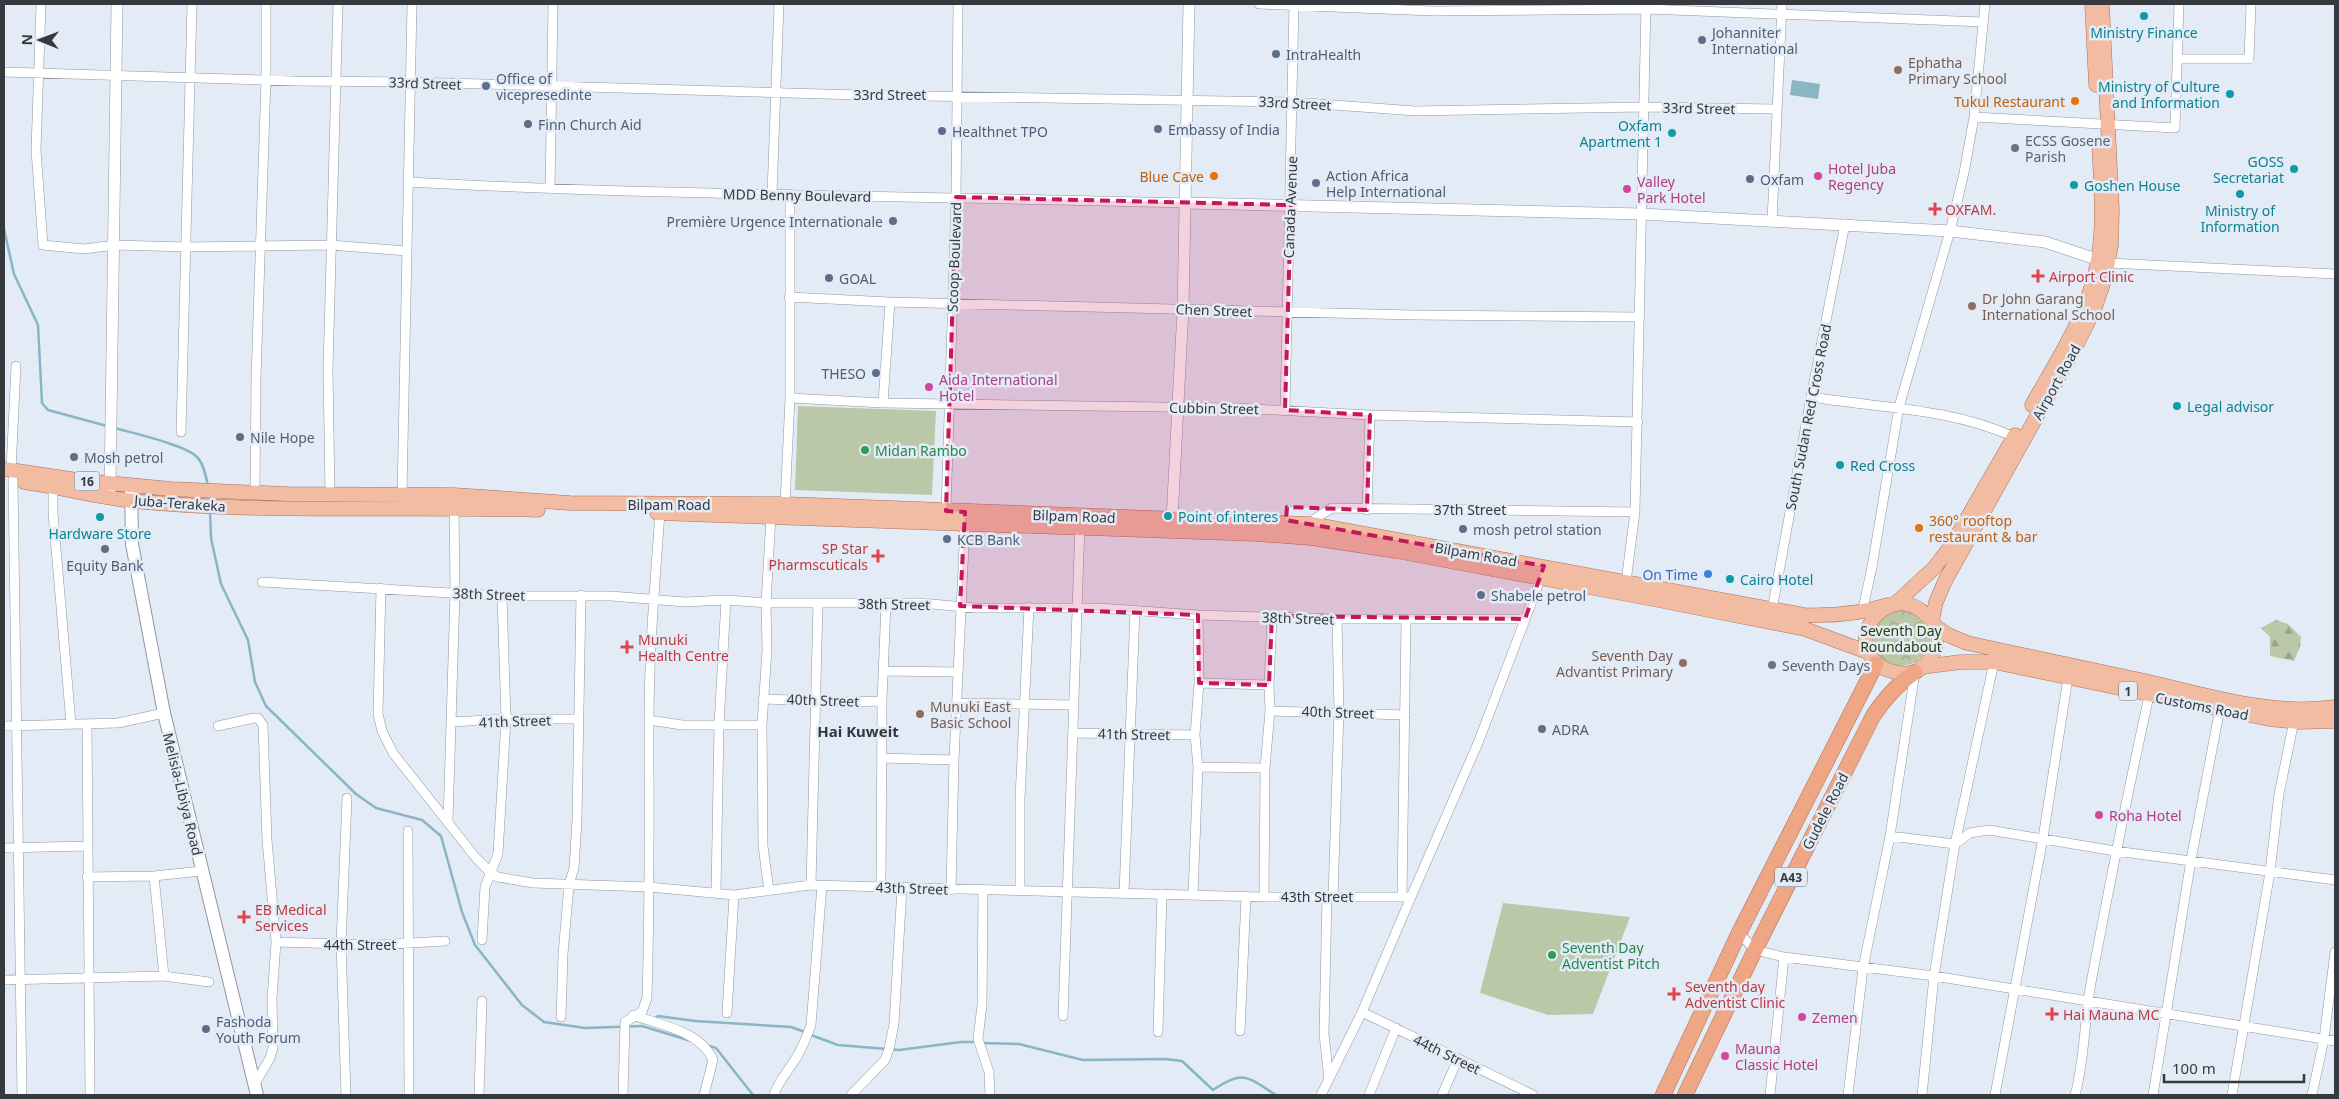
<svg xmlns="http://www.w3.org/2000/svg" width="2339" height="1099" font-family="'Noto Sans',sans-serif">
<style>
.grass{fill:#bbc8a8}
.forest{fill:url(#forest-firs)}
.park{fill:url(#park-crowns)}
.water{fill:#88b6c5}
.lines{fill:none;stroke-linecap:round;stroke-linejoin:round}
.stream{stroke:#88b6c5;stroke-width:2.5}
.minor-casing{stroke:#9097a1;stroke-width:10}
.tertiary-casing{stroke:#9097a1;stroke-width:12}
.secondary-casing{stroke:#9097a1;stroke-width:14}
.primary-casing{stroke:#ab7257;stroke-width:15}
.trunk-casing{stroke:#ab7257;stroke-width:16}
.minor{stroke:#fff;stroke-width:9}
.tertiary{stroke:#fff;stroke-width:11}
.secondary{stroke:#fff;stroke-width:12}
.primary{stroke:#f2bca3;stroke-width:14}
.trunk{stroke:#eea684;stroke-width:15}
.marked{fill:#c2185b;fill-opacity:0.2;stroke:#c2185b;stroke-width:4;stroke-dasharray:10 6;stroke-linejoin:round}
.culture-dot{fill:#0f9aa8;stroke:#e3ebf6;stroke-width:2}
.service-dot{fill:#5c6f8a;stroke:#e3ebf6;stroke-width:2}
.education-dot{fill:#8d6e63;stroke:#e3ebf6;stroke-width:2}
.food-dot{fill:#e8710a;stroke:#e3ebf6;stroke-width:2}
.worship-dot{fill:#6b7280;stroke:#e3ebf6;stroke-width:2}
.hotel-dot{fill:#d1479c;stroke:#e3ebf6;stroke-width:2}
.health-dot{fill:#e0444e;stroke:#e3ebf6;stroke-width:2}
.leisure-dot{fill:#2e9e5b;stroke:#e3ebf6;stroke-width:2}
.shop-dot{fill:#3f7fe0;stroke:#e3ebf6;stroke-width:2}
.labels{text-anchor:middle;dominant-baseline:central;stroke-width:5;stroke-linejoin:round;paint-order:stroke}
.shield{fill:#e3ebf6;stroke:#6a6e74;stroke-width:1}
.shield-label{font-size:12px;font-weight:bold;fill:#36393d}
.service-label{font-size:14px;fill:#4e5e75;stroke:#e3ebf6;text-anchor:start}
.culture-label{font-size:14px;fill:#0d838f;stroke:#e3ebf6;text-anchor:start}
.education-label{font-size:14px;fill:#785e54;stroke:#e3ebf6;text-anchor:start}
.street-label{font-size:14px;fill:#36393d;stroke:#e3ebf6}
.food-label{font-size:14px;fill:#c56008;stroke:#e3ebf6;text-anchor:end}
.worship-label{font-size:14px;fill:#5b616d;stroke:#e3ebf6;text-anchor:start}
.hotel-label{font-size:14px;fill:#b23c85;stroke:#e3ebf6;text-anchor:start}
.health-label{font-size:14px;fill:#be3a42;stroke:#e3ebf6;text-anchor:start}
.leisure-label{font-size:14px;fill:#27864d;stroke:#e3ebf6;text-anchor:start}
.shop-label{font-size:14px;fill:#366cbe;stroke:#e3ebf6;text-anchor:end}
.park-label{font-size:14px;fill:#2d3d00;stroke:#e3ebf6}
.neighbourhood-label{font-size:15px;font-weight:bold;fill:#313840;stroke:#e3ebf6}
</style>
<defs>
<pattern id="forest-firs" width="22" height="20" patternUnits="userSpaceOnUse" patternTransform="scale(1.25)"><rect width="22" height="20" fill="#bbc8a8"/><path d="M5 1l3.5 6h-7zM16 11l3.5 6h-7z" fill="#99a38a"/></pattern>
<pattern id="park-crowns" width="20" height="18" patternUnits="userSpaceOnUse" patternTransform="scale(1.25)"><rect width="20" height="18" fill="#bbc8a8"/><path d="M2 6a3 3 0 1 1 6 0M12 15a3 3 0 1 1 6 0" fill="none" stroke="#99a38a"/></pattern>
</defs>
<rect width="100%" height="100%" fill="#e3ebf6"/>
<path class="grass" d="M 798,406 L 936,411 L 932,495 L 795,490 Z
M 1503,903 L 1630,917 L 1593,1014 L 1548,1015 L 1480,993 Z"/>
<path class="forest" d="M 2276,620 L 2288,624 L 2301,637 L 2300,647 L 2294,661 L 2270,656 L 2270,637 L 2261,628 Z"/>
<path class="park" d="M1873 638a28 28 0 1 1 56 0a28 28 0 1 1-56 0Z"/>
<path class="water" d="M 1792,80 L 1820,84 L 1818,99 L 1790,95 Z"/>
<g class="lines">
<path class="stream" d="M 4,229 L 14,274 L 38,325 L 42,403 L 48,410 L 107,426
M 115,428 C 132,433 186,445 197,457 C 204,464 206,477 208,486
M 210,512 L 211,538 L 221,584 L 248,640 L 255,682 L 266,706 L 356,794 L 376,808 L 422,820 L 441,836 L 462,912 L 475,945 L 522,1005 L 544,1022 L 585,1028 L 642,1026 L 691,1041
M 653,1019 L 658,1016 L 695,1021 L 791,1027 L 805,1032
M 811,1035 L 838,1045 L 899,1050 L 961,1042 L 977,1042
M 983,1043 L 1019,1044 L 1083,1060 L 1165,1059 L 1182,1061 L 1213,1090 C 1244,1069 1247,1077 1276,1095
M 706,1045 L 716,1048 L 753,1095"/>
<defs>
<path id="minor" d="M 41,4 L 36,150 L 43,245 L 84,249 L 115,245 L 187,247 L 330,245 L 407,251
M 1259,4 L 1433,11 L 1646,9 L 1983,22
M 2178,59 L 2249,59 L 2251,4
M 4,72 L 295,81 L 411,82 L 859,95 L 1293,102 L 1415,111 L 1645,107 L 1776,109
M 1974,117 L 2175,128 L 2179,4
M 408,182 C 668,196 927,196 1186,203
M 550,189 L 553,4
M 772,194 L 779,4
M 1772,221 L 1782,4
M 2109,263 L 2335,274
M 789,297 L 890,302 L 1414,315 L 1640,317
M 1811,397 C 1879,408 1951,408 2014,437
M 790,398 L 883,403 L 1235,408 L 1370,415 L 1638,422
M 883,403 L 890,302
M 1285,410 L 1294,4
M 181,432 L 192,4
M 11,470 L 16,366
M 13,480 L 22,1095
M 53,486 L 53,513 L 71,724
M 255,492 L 256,378 L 266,80 L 266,4
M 330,493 L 328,369 L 338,4
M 402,495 L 412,4
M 785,504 L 790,398 L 790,194
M 1367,510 L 1370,415
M 946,511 L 956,197 L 958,4
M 1311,524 L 1316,518 L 1332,508 L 1635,512
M 262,582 L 502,596 L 611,596 L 685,602 L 726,600 L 766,603 L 921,603 L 975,608 L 1100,608 L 1198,615 L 1337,619 L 1525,619
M 1626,582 L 1635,512 L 1646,4
M 381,588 L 378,714 L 382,731 L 393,753 L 476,858 L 491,873 L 498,877 L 533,883 L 649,887 L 734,895 L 811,885 L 1264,897 L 1411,897 L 1478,743 L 1542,575
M 1772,610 L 1811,397 L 1845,224
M 1862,613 L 1872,567 L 1899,407 L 1950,231 L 1964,173 L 1974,117 L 1985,4
M 885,671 L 958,672
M 1199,683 L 1269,685
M 763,699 L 850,702 L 882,701
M 957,703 L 1074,705
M 1270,711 L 1405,715
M 649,720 L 682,725 L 762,725
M 451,722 L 506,719 L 579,719
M 87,724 L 90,1095
M 4,726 L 118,723 L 164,713
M 218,726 L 254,718 L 258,718 L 263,725 L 267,840 L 276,942 L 272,999 L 273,1048 L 270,1058 L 256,1082
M 1073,733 L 1195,735
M 882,758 L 954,760
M 1198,767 L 1265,768
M 448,822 L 455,593 L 454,505
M 408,831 L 409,1095
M 1890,836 L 1955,844 L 1970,833 L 1989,830 L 2115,851 L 2335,880
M 4,848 L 87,846
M 154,876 L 164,976
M 87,877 L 154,876 L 202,871
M 811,885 L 818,603
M 881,887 L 882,701 L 886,603
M 1020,889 L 1020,799 L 1029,607
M 951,890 L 954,760 L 965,524
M 983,890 L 982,1005 L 978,1039 L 989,1072 L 990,1095
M 769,891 L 763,846 L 762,725 L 767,650 L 766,603 L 771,516
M 716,892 L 719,725 L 726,600
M 1124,893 L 1135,610
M 1193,894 L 1198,767 L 1195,735 L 1199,683 L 1198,615
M 1327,896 L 1324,1034 L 1329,1080
M 1333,896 L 1339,712 L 1337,619
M 1264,897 L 1265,768 L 1270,711 L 1269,685 L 1272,616
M 1402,897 L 1406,620
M 1739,933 L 1755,950 L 1784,957 L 1934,976 L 2335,1041
M 482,940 L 485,887 L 498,854 L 506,719 L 502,596
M 276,942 L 377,945 L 445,941
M 4,980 L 164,976 L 209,982
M 1362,1012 L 1533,1095
M 727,1013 L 734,895
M 633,1015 C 660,1025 701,1031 713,1060 L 704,1095
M 1063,1016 L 1080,524
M 561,1017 L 563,954 L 569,885 L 574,868 L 577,820 L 581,595
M 1240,1031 L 1246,896
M 1158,1032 L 1162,894
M 346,1095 L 341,944 L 347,798
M 479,1095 L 482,1001
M 623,1095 L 625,1022 L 642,1012 L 647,998 C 650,906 649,814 649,721 C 649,652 655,582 660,513
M 774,1095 C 778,1081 787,1073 794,1061 C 802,1050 806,1038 811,1025 L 822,885
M 851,1095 L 885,1060 L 889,1049 L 894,1024 L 902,888
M 1321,1095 L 1362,1012 L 1411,897
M 1369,1095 L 1396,1028
M 1442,1095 L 1458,1059
M 1770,1095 L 1784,957
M 1848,1095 L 1863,968 L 1890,836 L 1915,672
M 1922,1095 L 1934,976 L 1955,844 L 1994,662
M 1995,1095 L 2043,838 L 2068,678
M 2075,1095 C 2085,1059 2084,1020 2091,983 C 2109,887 2128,791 2149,696
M 2153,1095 L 2191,860 L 2220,708
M 2232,1095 L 2270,872 L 2279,794 L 2294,721
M 2312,1095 L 2324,1039 L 2335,952"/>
<path id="tertiary" d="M 1186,203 L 1642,214 L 1950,231 L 2045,242 L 2105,262
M 110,490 L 117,4
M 1172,520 L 1183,309 L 1189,4"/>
<path id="secondary" d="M 131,486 L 132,544 L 164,713 L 257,1095"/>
<path id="primary" d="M 2092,4 L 2096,85
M 2032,405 C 2055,364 2082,323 2094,278 C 2106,235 2101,188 2099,144
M 4,469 L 77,480 L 171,489 L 287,494 L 454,495 L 570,503 L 785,504 L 1311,524 L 1804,615 C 1834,616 1860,614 1888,605
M 24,482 C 60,487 97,497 133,501 C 267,514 403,506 538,510
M 657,513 L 1256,534 L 1311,538 L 1396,551 L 1653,599 L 1805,629 L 1870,653
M 1903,603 C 1930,608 1947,636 1929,660 C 1926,664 1920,670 1915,672 C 1904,676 1884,671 1876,663 C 1852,638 1874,605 1903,603 Z
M 1895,604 L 1934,568 L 1951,546 L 2015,435
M 1932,621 L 1936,602 L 1945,581 L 2076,346 L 2094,310 L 2104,281 L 2111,246 L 2112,210 L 2102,4
M 1934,625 L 1948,635 L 1967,643 C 2026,656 2086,668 2145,681 C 2207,695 2271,716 2335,707
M 1921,667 L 1961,662 L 1994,662 L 2269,719 L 2299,722 L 2335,721"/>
<path id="trunk" d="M 1663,1095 L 1739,933 L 1876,664
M 1685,1095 L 1755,950 L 1873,716 C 1885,698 1897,684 1915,672"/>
</defs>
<use href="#minor" class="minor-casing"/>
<use href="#tertiary" class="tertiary-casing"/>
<use href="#secondary" class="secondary-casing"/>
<use href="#primary" class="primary-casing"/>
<use href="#trunk" class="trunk-casing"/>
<use href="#minor" class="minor"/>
<use href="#tertiary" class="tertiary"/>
<use href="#secondary" class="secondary"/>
<use href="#primary" class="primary"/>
<use href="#trunk" class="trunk"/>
</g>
<path class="marked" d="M 956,197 L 1291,205 L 1285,410 L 1370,415 L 1367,510 L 1287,507 L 1286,520 L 1544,566 L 1525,619 L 1272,616 L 1269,685 L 1199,683 L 1198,615 L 960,606 L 965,512 L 946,511 Z"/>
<g class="culture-dot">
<circle cx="2144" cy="16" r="5"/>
<circle cx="2230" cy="94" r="5"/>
<circle cx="1672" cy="133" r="5"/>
<circle cx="2294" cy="169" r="5"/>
<circle cx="2074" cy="185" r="5"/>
<circle cx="2240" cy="194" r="5"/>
<circle cx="2177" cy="406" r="5"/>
<circle cx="1840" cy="465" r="5"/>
<circle cx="1168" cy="516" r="5"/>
<circle cx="100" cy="517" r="5"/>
<circle cx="1730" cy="579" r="5"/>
</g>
<g class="service-dot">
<circle cx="1702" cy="40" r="5"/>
<circle cx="1276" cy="54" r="5"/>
<circle cx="486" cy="86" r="5"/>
<circle cx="528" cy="124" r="5"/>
<circle cx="1158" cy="129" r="5"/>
<circle cx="942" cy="131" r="5"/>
<circle cx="1750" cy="179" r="5"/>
<circle cx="1316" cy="183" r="5"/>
<circle cx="893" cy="221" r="5"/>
<circle cx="829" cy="278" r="5"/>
<circle cx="876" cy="373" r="5"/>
<circle cx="240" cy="437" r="5"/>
<circle cx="74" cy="457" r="5"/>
<circle cx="1463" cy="529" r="5"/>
<circle cx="947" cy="539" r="5"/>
<circle cx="105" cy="549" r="5"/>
<circle cx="1481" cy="595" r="5"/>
<circle cx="1542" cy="729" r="5"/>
<circle cx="206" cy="1029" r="5"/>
</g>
<g class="education-dot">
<circle cx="1898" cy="70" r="5"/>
<circle cx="1972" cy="306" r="5"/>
<circle cx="1683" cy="663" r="5"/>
<circle cx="920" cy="714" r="5"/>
</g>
<g class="food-dot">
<circle cx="2075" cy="101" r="5"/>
<circle cx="1214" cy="176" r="5"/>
<circle cx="1919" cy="528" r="5"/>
</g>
<g class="worship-dot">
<circle cx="2015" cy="148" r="5"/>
<circle cx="1772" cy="665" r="5"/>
</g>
<g class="hotel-dot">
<circle cx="1818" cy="176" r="5"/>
<circle cx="1627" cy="189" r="5"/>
<circle cx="929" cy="387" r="5"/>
<circle cx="2099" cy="815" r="5"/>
<circle cx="1802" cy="1017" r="5"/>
<circle cx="1725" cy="1056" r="5"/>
</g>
<g class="health-dot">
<path d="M1932.5 201.5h5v5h5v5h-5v5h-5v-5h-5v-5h5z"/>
<path d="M2035.5 268.5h5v5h5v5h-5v5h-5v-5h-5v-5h5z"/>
<path d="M875.5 548.5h5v5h5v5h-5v5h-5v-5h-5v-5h5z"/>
<path d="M624.5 639.5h5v5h5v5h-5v5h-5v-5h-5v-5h5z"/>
<path d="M241.5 909.5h5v5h5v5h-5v5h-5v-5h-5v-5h5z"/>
<path d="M1671.5 986.5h5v5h5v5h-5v5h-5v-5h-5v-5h5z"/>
<path d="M2049.5 1006.5h5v5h5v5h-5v5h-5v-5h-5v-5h5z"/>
</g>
<g class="leisure-dot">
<circle cx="865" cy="450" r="5"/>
<circle cx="1552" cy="955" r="5"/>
</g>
<circle class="shop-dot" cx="1708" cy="574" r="5"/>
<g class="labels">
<g class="shield">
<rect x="74.5" y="471.5" width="25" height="19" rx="4"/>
<rect x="2119" y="681.5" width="18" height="19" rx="4"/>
<rect x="1775" y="867.5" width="32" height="19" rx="4"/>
</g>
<g class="shield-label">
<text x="87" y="481">16</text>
<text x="2128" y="691">1</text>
<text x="1791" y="877">A43</text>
</g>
<g class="service-label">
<text x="1712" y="32">Johanniter<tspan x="1712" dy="16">International</tspan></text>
<text x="1286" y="54">IntraHealth</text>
<text x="496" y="78">Office of<tspan x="496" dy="16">vicepresedinte</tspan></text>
<text x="538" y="124">Finn Church Aid</text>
<text x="1168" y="129">Embassy of India</text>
<text x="952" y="131">Healthnet TPO</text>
<text x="1326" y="175">Action Africa<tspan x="1326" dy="16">Help International</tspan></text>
<text x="1760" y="179">Oxfam</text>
<text x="883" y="221" text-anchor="end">Première Urgence Internationale</text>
<text x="839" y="278">GOAL</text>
<text x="866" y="373" text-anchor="end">THESO</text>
<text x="250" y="437">Nile Hope</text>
<text x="84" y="457">Mosh petrol</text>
<text x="1473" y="529">mosh petrol station</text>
<text x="957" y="539">KCB Bank</text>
<text x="105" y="565" text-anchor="middle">Equity Bank</text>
<text x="1491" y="595">Shabele petrol</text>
<text x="1552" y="729">ADRA</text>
<text x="216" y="1021">Fashoda<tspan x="216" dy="16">Youth Forum</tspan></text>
</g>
<g class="culture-label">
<text x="2144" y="32" text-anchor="middle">Ministry Finance</text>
<text x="2220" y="86" text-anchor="end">Ministry of Culture<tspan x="2220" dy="16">and Information</tspan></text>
<text x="1662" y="125" text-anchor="end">Oxfam<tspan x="1662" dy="16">Apartment 1</tspan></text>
<text x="2284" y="161" text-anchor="end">GOSS<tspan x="2284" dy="16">Secretariat</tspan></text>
<text x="2084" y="185">Goshen House</text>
<text x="2240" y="210" text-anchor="middle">Ministry of<tspan x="2240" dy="16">Information</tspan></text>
<text x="2187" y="406">Legal advisor</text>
<text x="1850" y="465">Red Cross</text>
<text x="1178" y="516">Point of interes</text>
<text x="100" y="533" text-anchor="middle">Hardware Store</text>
<text x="1740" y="579">Cairo Hotel</text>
</g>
<g class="education-label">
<text x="1908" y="62">Ephatha<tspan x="1908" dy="16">Primary School</tspan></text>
<text x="1982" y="298">Dr John Garang<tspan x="1982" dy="16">International School</tspan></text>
<text x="1673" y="655" text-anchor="end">Seventh Day<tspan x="1673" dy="16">Advantist Primary</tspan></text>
<text x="930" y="706">Munuki East<tspan x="930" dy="16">Basic School</tspan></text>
</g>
<g class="street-label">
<text transform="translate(425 83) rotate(2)">33rd Street</text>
<text x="890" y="94">33rd Street</text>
<text transform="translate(1295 103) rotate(3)">33rd Street</text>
<text transform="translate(1699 108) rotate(1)">33rd Street</text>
<text transform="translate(797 195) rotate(1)">MDD Benny Boulevard</text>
<text transform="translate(1290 207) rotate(-88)">Canada Avenue</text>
<text transform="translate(954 257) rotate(-88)">Scoop Boulevard</text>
<text transform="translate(1214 310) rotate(2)">Chen Street</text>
<text transform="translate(2056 382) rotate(-61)">Airport Road</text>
<text transform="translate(1214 408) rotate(1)">Cubbin Street</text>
<text transform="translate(1808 417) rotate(-79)">South Sudan Red Cross Road</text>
<text transform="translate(180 503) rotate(4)">Juba-Terakeka</text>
<text x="669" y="504">Bilpam Road</text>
<text x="1470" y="509">37th Street</text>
<text transform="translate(1074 516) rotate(2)">Bilpam Road</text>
<text transform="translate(1476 554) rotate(10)">Bilpam Road</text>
<text transform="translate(489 594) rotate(2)">38th Street</text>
<text transform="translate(894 604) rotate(1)">38th Street</text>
<text transform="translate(1298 618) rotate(2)">38th Street</text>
<text transform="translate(823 700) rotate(2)">40th Street</text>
<text transform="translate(2202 706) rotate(11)">Customs Road</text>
<text transform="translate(1338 712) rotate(2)">40th Street</text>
<text transform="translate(515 721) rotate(-2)">41th Street</text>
<text transform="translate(1134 734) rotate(1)">41th Street</text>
<text transform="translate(183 794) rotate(76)">Melisia-Libiya Road</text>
<text transform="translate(1825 811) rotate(-63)">Gudele Road</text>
<text transform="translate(912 888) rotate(2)">43th Street</text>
<text x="1317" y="896">43th Street</text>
<text x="360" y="944">44th Street</text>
<text transform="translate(1447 1054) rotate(26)">44th Street</text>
</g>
<g class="food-label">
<text x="2065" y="101">Tukul Restaurant</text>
<text x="1204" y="176">Blue Cave</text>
<text x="1929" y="520" text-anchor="start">360° rooftop<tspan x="1929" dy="16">restaurant &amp; bar</tspan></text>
</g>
<g class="worship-label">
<text x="2025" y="140">ECSS Gosene<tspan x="2025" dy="16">Parish</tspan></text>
<text x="1782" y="665">Seventh Days</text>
</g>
<g class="hotel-label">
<text x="1828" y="168">Hotel Juba<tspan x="1828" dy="16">Regency</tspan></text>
<text x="1637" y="181">Valley<tspan x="1637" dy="16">Park Hotel</tspan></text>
<text x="939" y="379">Aida International<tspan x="939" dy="16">Hotel</tspan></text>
<text x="2109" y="815">Roha Hotel</text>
<text x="1812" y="1017">Zemen</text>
<text x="1735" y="1048">Mauna<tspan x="1735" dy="16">Classic Hotel</tspan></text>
</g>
<g class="health-label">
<text x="1945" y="209">OXFAM.</text>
<text x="2049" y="276">Airport Clinic</text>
<text x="868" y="548" text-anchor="end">SP Star<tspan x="868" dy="16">Pharmscuticals</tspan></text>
<text x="638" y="639">Munuki<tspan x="638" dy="16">Health Centre</tspan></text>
<text x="255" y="909">EB Medical<tspan x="255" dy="16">Services</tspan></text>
<text x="1685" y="986">Seventh day<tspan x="1685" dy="16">Adventist Clinic</tspan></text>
<text x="2063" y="1014">Hai Mauna MC</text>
</g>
<g class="leisure-label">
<text x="875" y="450">Midan Rambo</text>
<text x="1562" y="947">Seventh Day<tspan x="1562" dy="16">Adventist Pitch</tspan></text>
</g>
<g class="shop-label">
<text x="1698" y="574">On Time</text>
</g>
<g class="park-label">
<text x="1901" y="630">Seventh Day<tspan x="1901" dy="16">Roundabout</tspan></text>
</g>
<g class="neighbourhood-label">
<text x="858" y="731">Hai Kuweit</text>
</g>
</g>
<rect width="2339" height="1099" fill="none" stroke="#36393d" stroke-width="10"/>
<g transform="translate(40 40) rotate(271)" stroke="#e3ebf6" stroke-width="4" paint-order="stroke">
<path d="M0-4L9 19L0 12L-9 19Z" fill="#36393d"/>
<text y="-8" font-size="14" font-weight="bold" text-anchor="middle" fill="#36393d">N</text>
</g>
<path d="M2164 1074v8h140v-8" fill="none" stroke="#36393d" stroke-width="2.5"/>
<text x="2172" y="1074" font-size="15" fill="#36393d" stroke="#e3ebf6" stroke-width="4" paint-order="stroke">100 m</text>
</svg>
